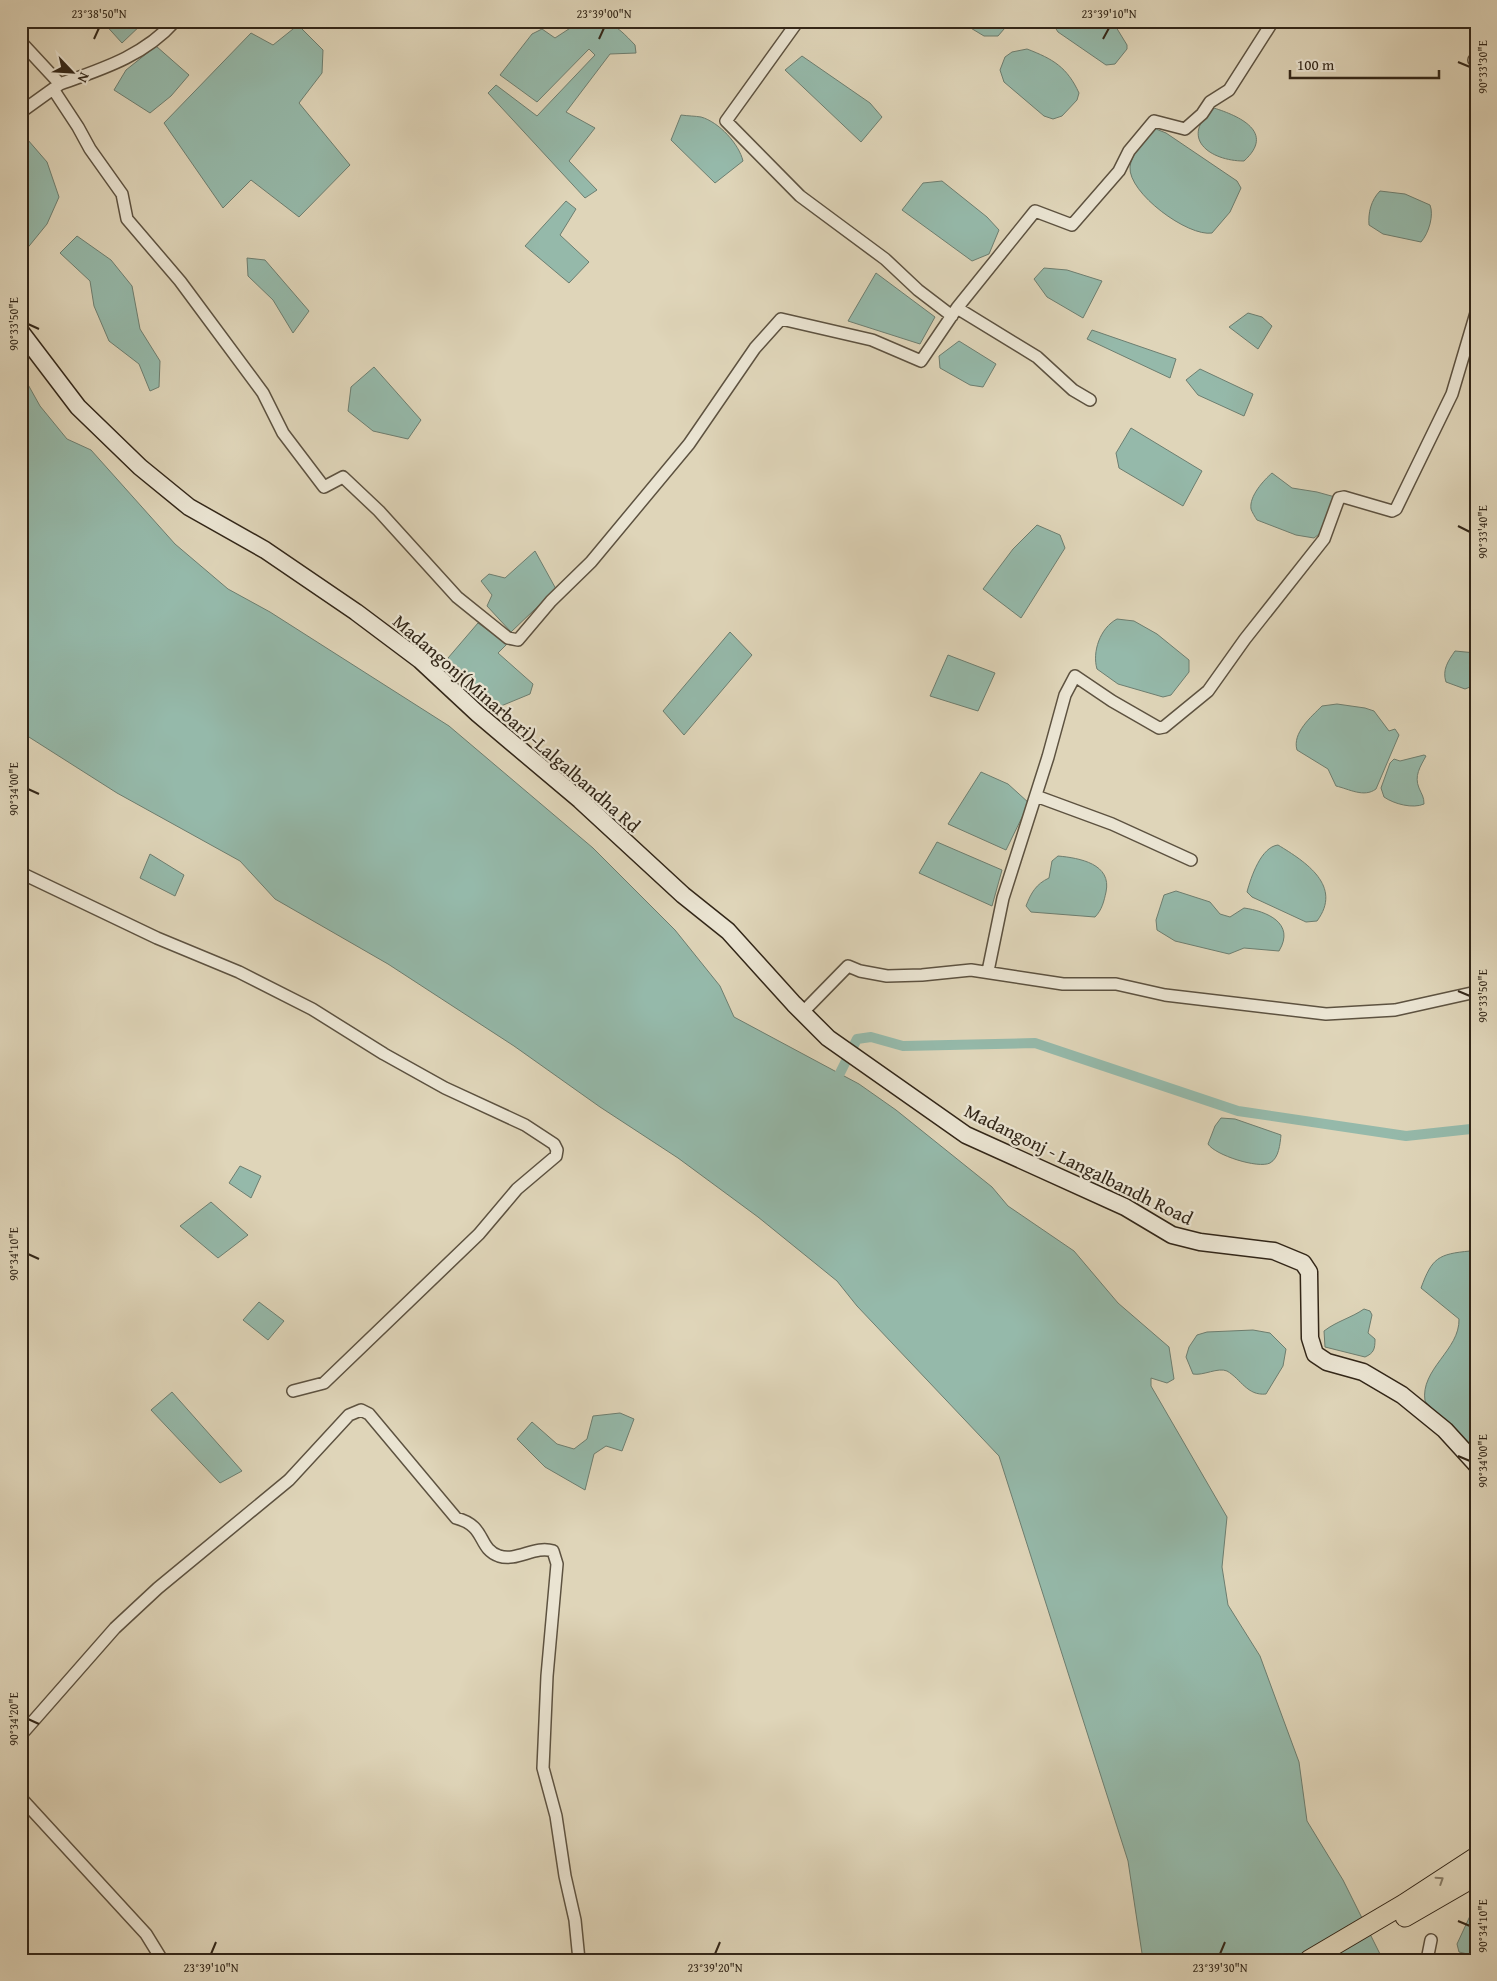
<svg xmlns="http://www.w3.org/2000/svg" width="1497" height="1981" font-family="'Gentium Book Plus',serif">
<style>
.water{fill:#95b9aa;stroke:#6d7e70}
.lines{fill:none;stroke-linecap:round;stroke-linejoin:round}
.canal{stroke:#95b9aa;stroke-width:10}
.minor-casing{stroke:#5d5240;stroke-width:14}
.secondary-casing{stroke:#322618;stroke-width:19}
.trunk-casing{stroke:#322618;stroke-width:21}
.minor{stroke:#eae4d2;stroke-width:11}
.secondary{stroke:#eae4d2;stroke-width:16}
.trunk{stroke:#dfd5b9;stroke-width:19}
.oneway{stroke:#887e68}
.ticks{fill:none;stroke:#322618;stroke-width:2}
.labels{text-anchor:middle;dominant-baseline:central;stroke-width:4.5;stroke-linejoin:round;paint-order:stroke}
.street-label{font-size:19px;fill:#322618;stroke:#eae4d2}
.neatline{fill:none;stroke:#322618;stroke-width:2}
.ticks-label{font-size:12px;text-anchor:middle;fill:#322618}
</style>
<rect width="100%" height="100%" fill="#dfd5b9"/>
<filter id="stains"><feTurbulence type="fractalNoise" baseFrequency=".004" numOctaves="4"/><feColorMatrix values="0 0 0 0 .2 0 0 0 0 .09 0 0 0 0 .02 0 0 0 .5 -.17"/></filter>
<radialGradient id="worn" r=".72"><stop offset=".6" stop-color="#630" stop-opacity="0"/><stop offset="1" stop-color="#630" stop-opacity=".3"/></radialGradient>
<path class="water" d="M 102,21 L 143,21 L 144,22 L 122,43 Z
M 581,21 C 611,21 614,23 635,45 L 636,53 L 610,54 L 566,112 L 595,128 L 569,161 L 597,190 L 585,198 L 488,93 L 496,85 L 537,116 L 595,55 L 589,49 L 537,102 L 500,75 L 532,34 L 542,29 L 555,38 Z
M 959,21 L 1011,21 L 998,36 L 984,36 Z
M 1051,21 L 1106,21 L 1116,27 L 1127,45 L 1127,49 L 1115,64 L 1106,65 L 1058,32 Z
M 298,25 L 323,50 L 322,73 L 299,103 L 350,165 L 299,217 L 251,180 L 223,208 L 164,123 L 251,33 L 273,45 Z
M 156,46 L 189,75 L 171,96 L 150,113 L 114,90 L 126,70 Z
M 1027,49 C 1053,59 1067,67 1079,93 L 1077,100 L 1062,116 L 1053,119 L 1044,116 L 1004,82 L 1000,70 L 1005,57 L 1012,52 Z
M 802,56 L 870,103 L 882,117 L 861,142 L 785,70 Z
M 1214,108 C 1239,116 1276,132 1244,161 C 1210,161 1178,138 1214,108 Z
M 681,115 C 688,116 695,116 701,117 C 719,122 739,144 743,161 L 715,183 L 671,140 Z
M 1156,129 L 1166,133 L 1237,181 L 1241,188 L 1230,212 L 1212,233 C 1188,237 1128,193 1130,167 C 1131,155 1144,140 1151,130 Z
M 21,132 L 47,162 L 59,197 L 47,224 L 21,256 Z
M 942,181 L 987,217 L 999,230 L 989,254 L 972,261 L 902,210 L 923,183 Z
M 1380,191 L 1405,194 L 1430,205 C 1434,215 1429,233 1421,242 L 1383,234 L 1369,225 C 1368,213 1371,200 1380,191 Z
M 566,201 L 576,209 L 560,235 L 589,262 L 569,283 L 525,246 Z
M 77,236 L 111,260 L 132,286 L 140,329 L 160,361 L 159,387 L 150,391 L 139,364 L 109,341 L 94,306 L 90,281 L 60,253 Z
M 247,258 L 265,260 L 309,311 L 293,333 L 273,300 L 248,276 Z
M 1044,268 L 1067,270 L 1102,281 L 1083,318 L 1047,297 L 1034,279 Z
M 876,273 L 935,317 L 920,344 L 848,321 Z
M 1248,313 L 1262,317 L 1272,326 L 1258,349 L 1229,327 Z
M 1092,330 L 1176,359 L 1170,378 L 1087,339 Z
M 959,341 L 996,364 L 983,387 L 970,385 L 940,368 L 939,356 Z
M 374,367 L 421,420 L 408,439 L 373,431 L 348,411 L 351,387 Z
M 1200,369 L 1253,394 L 1244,416 L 1198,395 L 1186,380 Z
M 21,372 L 40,406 L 67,439 L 91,450 L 175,544 L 228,589 L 270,612 L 449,726 L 593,848 L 675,930 L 720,986 L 734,1017 L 859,1084 L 896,1110 L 992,1187 L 1008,1206 L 1074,1251 L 1118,1303 L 1169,1347 L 1174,1379 L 1167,1383 L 1151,1378 L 1151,1386 L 1227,1517 L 1222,1567 L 1228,1605 L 1260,1656 L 1275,1697 L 1299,1762 L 1307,1821 L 1343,1880 L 1383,1960 L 1143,1960 L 1128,1861 L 999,1456 L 857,1306 L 837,1281 L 758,1217 L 678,1158 L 600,1107 L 514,1046 L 388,964 L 275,899 L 240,861 L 117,793 L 21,732 Z
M 1131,428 L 1202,471 L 1183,506 L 1119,468 L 1116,453 Z
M 1272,473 L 1292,488 L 1317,492 L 1335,497 L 1323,531 L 1314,538 L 1296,535 L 1257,520 C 1255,517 1252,512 1251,509 C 1249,496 1264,480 1272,473 Z
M 1037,525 L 1060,535 L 1065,548 L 1021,618 L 983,589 L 1013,549 Z
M 535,551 L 556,589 L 511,632 L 487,606 L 492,595 L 481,581 L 489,574 L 505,578 Z
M 1117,619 L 1134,621 L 1157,634 L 1189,660 L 1189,672 L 1171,695 L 1163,697 L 1118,684 L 1097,669 C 1092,652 1100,628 1117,619 Z
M 478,623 L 507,644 L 498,653 L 533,684 L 530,694 L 501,706 L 481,695 L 448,658 Z
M 730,632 L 752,655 L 684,735 L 663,711 Z
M 1455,651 L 1476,653 L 1475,685 L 1465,689 L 1446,682 C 1442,670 1448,661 1455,651 Z
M 948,655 L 995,673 L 978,711 L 930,696 Z
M 1337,704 L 1365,708 L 1374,711 L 1389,731 L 1395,729 L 1399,735 L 1376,789 C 1364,798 1349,789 1336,786 L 1328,769 L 1297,750 C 1292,733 1311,717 1322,706 Z
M 1424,755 L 1426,756 C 1420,767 1414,776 1419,788 C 1422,795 1424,797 1424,804 C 1413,809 1394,804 1384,797 L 1381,788 L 1390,763 L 1394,759 L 1400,761 Z
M 981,772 L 1008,784 L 1029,803 L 1006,850 L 948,824 Z
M 937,842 L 1002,870 L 992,906 L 919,873 Z
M 1278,845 C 1306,862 1343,886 1317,921 L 1306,922 L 1252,897 L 1247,892 C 1251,877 1261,847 1278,845 Z
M 150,854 L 184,875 L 175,896 L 140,878 Z
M 1058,856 C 1080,858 1112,864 1106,892 C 1104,901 1102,910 1095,917 L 1031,912 L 1026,906 C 1031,893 1036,884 1049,878 L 1052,861 Z
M 1176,891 L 1210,902 L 1220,914 L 1230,917 L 1244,908 C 1266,911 1296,923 1279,951 L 1244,948 L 1229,954 L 1175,941 L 1157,930 L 1156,920 L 1164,895 Z
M 1221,1118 L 1235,1119 L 1281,1135 C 1280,1144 1279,1158 1270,1163 C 1258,1169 1215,1155 1208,1144 L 1215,1126 Z
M 240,1166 L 261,1176 L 251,1198 L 229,1183 Z
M 211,1202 L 248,1235 L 218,1258 L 180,1226 Z
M 1476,1245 L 1476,1454 L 1425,1401 C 1420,1369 1460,1350 1459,1319 L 1421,1288 C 1432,1258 1438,1254 1470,1251 Z
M 259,1302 L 284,1321 L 268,1340 L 243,1320 Z
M 1364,1309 L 1370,1311 L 1372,1315 L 1368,1333 L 1375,1339 C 1375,1349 1374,1353 1365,1357 L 1325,1347 L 1324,1331 C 1337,1321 1351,1318 1364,1309 Z
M 1253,1330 L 1270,1333 L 1286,1349 L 1283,1366 L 1266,1394 C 1247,1396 1241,1379 1227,1371 C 1218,1367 1203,1376 1193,1374 L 1186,1357 L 1189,1347 L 1197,1335 L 1207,1332 Z
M 172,1392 L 242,1471 L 220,1483 L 151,1410 Z
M 620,1413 L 634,1419 L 622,1451 L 606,1446 L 594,1454 L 585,1490 L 545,1467 L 517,1439 L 532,1422 L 557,1444 L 574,1449 L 587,1439 L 593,1416 Z
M 1476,1903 L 1476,1956 L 1459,1952 L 1457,1944 Z"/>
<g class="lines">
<path class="canal" d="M 835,1083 L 857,1039 L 871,1037 L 903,1046 L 1035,1043 L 1238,1111 L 1406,1136 L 1471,1129 L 1476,1126"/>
<defs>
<path id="minor" d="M 798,21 L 726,121 L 800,196 L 885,259 L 918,290 L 952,316
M 21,42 L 60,84 L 53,89 L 78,127 L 90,149 L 122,194 L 127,219 L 180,281 L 263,393 L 283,433 L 324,487 L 343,477 L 379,511 L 457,597 L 508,638 L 518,640 L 551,601 L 591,562 L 689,444 L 755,348 L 781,319 L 872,340 L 921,361 L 957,308 L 1035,211 L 1072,225 L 1119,171 L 1129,151 L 1154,121 L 1185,129 L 1202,114 L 1210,102 L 1229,90 L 1273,21
M 1474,60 L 1476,60
M 60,84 C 102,69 144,56 175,21
M 21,112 L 53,89
M 957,308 L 1037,357 L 1073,390 L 1090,400
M 1036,796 L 1112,824 L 1191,860
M 21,873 L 157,938 L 239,972 L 312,1009 L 384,1054 L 445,1088 L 525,1125 L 554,1144 L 557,1150 L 556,1156 L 517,1189 L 479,1234 L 324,1383 L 293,1391
M 988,971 L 1003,898 L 1048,757 L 1065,695 L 1075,676 L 1112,701 L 1159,728 L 1164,727 L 1208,691 L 1245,639 L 1324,539 L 1339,498 L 1344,497 L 1392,511 L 1396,509 L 1452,394 L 1476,313
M 802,1013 L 848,966 L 860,971 L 887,976 L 922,975 L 971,970 L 1063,984 L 1116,984 L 1165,995 L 1326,1014 L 1395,1010 L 1476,992
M 21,1735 L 115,1628 L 158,1588 L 289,1480 L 349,1415 L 361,1410 L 369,1414 L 456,1518 C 487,1526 477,1548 499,1556 C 517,1562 535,1545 553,1551 L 557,1564 L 547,1676 L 543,1768 L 556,1816 L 565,1876 L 575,1920 L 579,1960
M 21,1798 L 146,1934 L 162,1960
M 1427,1960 L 1431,1940"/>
<path id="secondary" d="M 21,332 L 78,407 L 140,467 L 189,507 L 265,550 L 356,612 L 420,660 L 478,714 L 580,800 L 683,895 L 728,931 L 794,1004 L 828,1038 L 966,1135 L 1125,1207 L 1172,1235 L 1200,1242 L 1274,1251 L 1303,1263 L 1309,1272 L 1310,1338 L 1315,1354 L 1327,1362 L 1363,1372 L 1402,1395 L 1445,1430 L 1476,1464"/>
<path id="trunk" d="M 1405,1917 L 1476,1876
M 1309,1960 L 1404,1904 L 1476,1857"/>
</defs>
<use href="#minor" class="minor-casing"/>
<use href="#secondary" class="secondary-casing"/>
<use href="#trunk" class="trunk-casing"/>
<use href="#minor" class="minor"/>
<use href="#secondary" class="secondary"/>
<use href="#trunk" class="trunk"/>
</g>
<defs><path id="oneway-chevron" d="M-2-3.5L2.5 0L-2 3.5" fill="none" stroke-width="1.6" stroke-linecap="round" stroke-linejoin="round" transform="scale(1.25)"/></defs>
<use class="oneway" href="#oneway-chevron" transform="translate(1440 1880) rotate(-33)"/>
<path class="ticks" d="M 94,39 L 99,28M 599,39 L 604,28M 1103,39 L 1109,28M 1458,62 L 1470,67M 28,324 L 39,329M 1458,526 L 1470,532M 28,789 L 39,794M 1458,991 L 1470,996M 28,1254 L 39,1259M 1458,1456 L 1470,1461M 28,1719 L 39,1724M 1458,1921 L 1470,1926M 211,1954 L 216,1942M 715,1954 L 720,1942M 1220,1954 L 1225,1942"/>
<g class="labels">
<g class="street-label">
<text transform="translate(517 723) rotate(41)">Madangonj(Minarbari)-Lalgalbandha Rd</text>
<text transform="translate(1079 1164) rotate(26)">Madangonj - Langalbandh Road</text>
</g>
</g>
<rect width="1497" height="1981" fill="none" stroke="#dfd5b9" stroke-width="55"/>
<g transform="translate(72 72) rotate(115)" stroke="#eae4d2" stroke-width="4" paint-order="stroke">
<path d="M0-4L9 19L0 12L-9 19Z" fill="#322618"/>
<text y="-8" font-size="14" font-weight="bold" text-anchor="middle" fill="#322618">N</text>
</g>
<path d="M1290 70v8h149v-8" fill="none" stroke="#322618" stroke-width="2.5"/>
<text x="1297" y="70" font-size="15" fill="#322618" stroke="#eae4d2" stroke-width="4" paint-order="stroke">100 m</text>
<rect x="28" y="28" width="1442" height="1926" class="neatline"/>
<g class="ticks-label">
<text x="99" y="18">23°38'50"N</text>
<text x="604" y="18">23°39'00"N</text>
<text x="1109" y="18">23°39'10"N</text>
<text transform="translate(1483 67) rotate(-90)" y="4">90°33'30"E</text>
<text transform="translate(14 324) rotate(-90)" y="4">90°33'50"E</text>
<text transform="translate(1483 532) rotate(-90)" y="4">90°33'40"E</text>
<text transform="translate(14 789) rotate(-90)" y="4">90°34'00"E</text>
<text transform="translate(1483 996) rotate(-90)" y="4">90°33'50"E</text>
<text transform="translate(14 1254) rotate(-90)" y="4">90°34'10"E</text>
<text transform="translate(1483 1461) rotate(-90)" y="4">90°34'00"E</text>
<text transform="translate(14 1719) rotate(-90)" y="4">90°34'20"E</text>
<text transform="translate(1483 1926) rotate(-90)" y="4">90°34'10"E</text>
<text x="211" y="1972">23°39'10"N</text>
<text x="715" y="1972">23°39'20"N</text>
<text x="1220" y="1972">23°39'30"N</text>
</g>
<rect width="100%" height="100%" filter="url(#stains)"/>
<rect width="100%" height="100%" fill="url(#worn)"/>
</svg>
